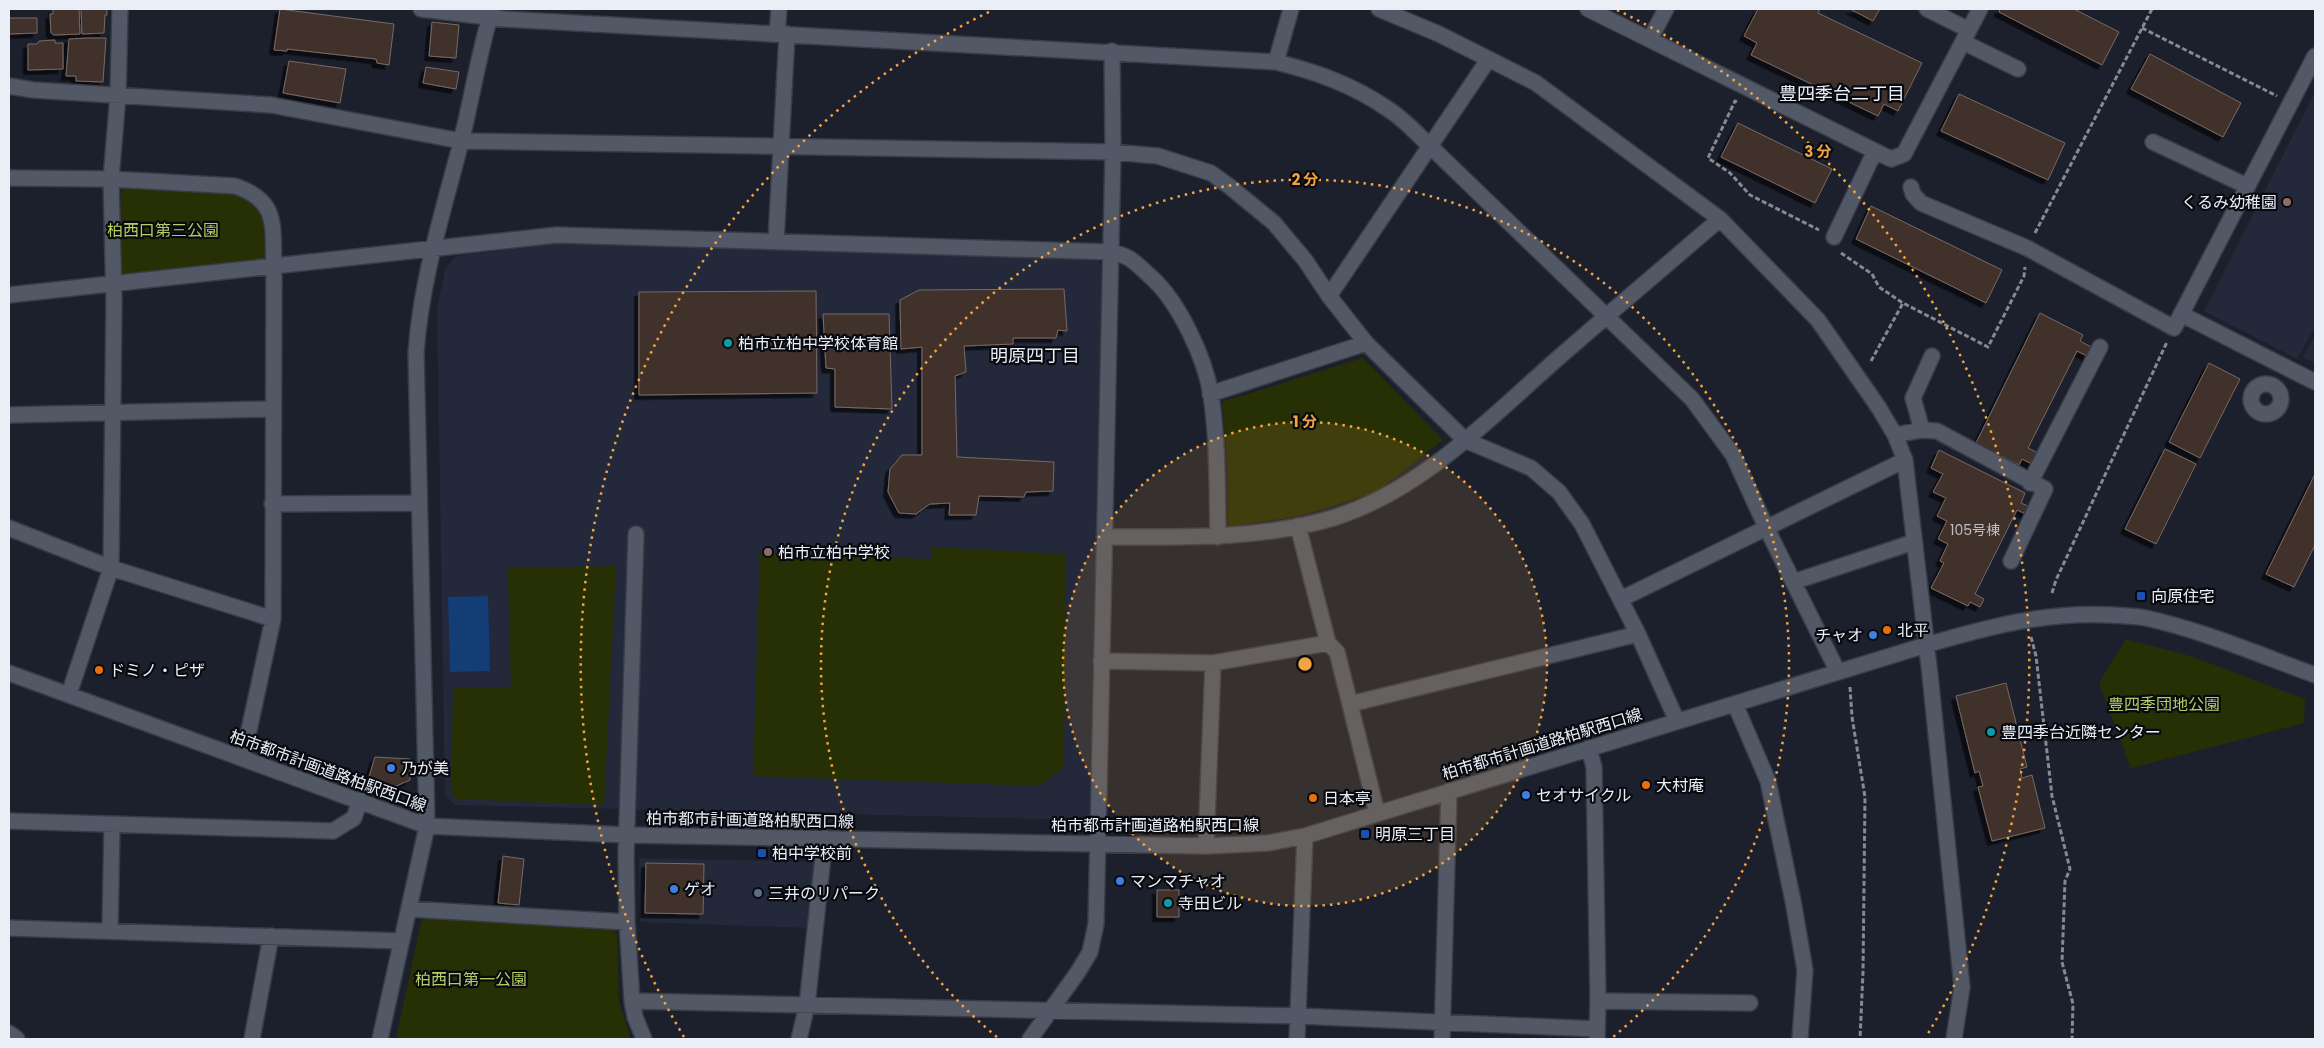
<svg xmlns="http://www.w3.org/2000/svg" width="2324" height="1048" font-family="Poppins,'Noto Sans JP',sans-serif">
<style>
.built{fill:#23293a}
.green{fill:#273005}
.water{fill:#133d75}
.building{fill:#3f302b;stroke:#7a6963;filter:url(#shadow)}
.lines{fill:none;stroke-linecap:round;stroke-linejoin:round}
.minor-casing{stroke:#383c46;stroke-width:18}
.path{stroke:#858993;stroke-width:3;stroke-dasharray:5 2.5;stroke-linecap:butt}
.minor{stroke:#535866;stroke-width:15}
.ring{fill:none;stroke:#f3a442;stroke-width:2.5;stroke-dasharray:2.5 5}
.education-dot{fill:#8d6e63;stroke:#080a0f;stroke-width:2}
.culture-dot{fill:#0f9aa8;stroke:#080a0f;stroke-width:2}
.transit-dot{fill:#1a4fb4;stroke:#080a0f;stroke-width:2}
.food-dot{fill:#e8710a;stroke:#080a0f;stroke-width:2}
.shop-dot{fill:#3f7fe0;stroke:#080a0f;stroke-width:2}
.service-dot{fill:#5c6f8a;stroke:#080a0f;stroke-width:2}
.labels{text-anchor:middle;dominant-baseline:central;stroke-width:4.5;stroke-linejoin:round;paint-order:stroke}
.number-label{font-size:14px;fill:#bfbec3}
.poi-label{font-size:16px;fill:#eaeef6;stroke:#080a0f;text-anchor:start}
.park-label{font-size:16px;fill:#b3ce64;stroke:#080a0f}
.street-label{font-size:16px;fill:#eaeef6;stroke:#080a0f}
.neighbourhood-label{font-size:18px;fill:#eaeef6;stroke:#080a0f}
.centre{fill:#f3a442;stroke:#080a0f;stroke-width:2.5}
.ring-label{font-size:15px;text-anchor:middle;font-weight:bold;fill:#f3a442;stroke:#080a0f;stroke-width:4.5;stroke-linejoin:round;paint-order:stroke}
</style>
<defs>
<filter id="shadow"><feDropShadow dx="-4.5" dy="4.5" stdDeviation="0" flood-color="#0009"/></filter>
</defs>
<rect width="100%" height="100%" fill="#1c202c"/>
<path class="built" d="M 2315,92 L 2315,327 L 2297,359 L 2204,311 Z
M 556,244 L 1094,258 L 1102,266 L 1089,820 L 455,805 L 445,795 L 437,309 L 445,270 L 456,256 Z
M 2315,336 L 2315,363 L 2303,357 Z
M 639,858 L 819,862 L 810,928 L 640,922 Z"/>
<path class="green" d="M 128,186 L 235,192 L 259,206 L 267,228 L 267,253 L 260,261 L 128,277 L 121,270 L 121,193 Z
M 1363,358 L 1443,440 L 1375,493 L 1298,516 L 1228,527 L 1227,455 L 1222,402 Z
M 930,547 L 1066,554 L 1064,766 L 1040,786 L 753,776 L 760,553 L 932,559 Z
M 616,566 L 604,805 L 456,799 L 451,792 L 453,687 L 511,687 L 508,568 Z
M 2126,639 L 2190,656 L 2305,699 L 2304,723 L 2131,768 L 2099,683 Z
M 430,915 L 611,928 L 617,934 L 619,1001 L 631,1039 L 396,1039 L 421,922 Z"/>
<path class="water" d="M 488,596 L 490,671 L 450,672 L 448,597 Z"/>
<path class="building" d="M 53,9 L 79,9 L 80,34 L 54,35 L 51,33 L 50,14 L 53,14 Z
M 81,9 L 107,9 L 107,15 L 105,15 L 104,33 L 82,34 Z
M 280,9 L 394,24 L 389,65 L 377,63 L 376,59 L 287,49 L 287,51 L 274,50 Z
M 1758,9 L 1820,9 L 1818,13 L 1922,63 L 1898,111 L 1884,104 L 1878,116 L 1751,55 L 1757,43 L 1744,36 Z
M 1850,9 L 1880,9 L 1873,21 Z
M 2000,9 L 2074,9 L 2119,32 L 2102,65 L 1999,12 Z
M 9,18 L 37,18 L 37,33 L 9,34 Z
M 432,22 L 459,25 L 456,58 L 429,56 Z
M 88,38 L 106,38 L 103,82 L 76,81 L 76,76 L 66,76 L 69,39 Z
M 55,40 L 55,43 L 63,43 L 63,69 L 28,70 L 28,44 L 37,44 L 39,41 Z
M 2150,54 L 2241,103 L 2223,137 L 2131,89 Z
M 289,61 L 346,69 L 340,103 L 283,93 Z
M 426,67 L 459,72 L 456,89 L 423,83 Z
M 1959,94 L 2065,143 L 2048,180 L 1941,131 Z
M 1738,123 L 1832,169 L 1815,203 L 1721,157 Z
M 1871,206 L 2002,270 L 1986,303 L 1856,239 Z
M 1064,289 L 1067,331 L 1058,330 L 1056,338 L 1013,338 L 1013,344 L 964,346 L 966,372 L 955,376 L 957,457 L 1054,462 L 1053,491 L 1026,492 L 1024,497 L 979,496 L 976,515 L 949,515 L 950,503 L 930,504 L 916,514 L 899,513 L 888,492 L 890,469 L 902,455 L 922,455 L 922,347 L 901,349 L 900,300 L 919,290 Z
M 816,291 L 817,393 L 639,395 L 639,292 Z
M 2040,313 L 2083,335 L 2080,341 L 2091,347 L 2087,356 L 2077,351 L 2028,448 L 2038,453 L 2032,464 L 2022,459 L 2019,465 L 1976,443 Z
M 823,314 L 889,314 L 892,409 L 835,407 L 835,369 L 826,368 Z
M 2209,363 L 2240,379 L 2200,458 L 2169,442 Z
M 2165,449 L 2196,464 L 2156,544 L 2125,529 Z
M 1939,450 L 2025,493 L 2021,503 L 2030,507 L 2026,514 L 2017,510 L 1975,594 L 1984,599 L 1980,607 L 1970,602 L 1968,606 L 1931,588 L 1944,563 L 1940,561 L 1948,544 L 1938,539 L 1947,521 L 1937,516 L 1946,498 L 1933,492 L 1943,474 L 1931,468 Z
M 2315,474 L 2315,545 L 2294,587 L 2266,574 Z
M 2006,683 L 2027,767 L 2020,769 L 2022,778 L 2032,775 L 2045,828 L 1992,841 L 1978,787 L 1983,786 L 1979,771 L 1975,773 L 1956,696 Z
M 375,757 L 410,759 L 410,780 L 394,787 L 369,777 Z
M 503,856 L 524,859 L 519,905 L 498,903 Z
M 646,863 L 704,864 L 703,914 L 645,913 Z
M 1157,890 L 1179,890 L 1179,917 L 1157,917 Z"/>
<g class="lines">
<defs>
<path id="minor" d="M 421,9 L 504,19 L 1276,62 C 1317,72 1353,85 1388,109 C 1404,119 1417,134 1431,147 L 1692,399 L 1733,455 L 1766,527 L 1838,672
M 1379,9 L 1439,34 L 1536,83 L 1720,219 L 1818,320 L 1879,408 L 1895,435 L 1905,460 L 1930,675 L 1962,987 L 1954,1039
M 1588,9 L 1891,159 L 1904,154 L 1980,9
M 1927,9 L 1969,30
M 777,33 L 779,9
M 1650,39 L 1666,9
M 1963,42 L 2018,69
M 1276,62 L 1291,9
M 9,86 L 33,90 L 271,105 L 461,141 L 1113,152 L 1158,156 L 1211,173 L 1229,186 L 1274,223 L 1305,260 L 1329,296 L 1366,343 L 1465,440 L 1531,468 L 1559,492 L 1582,524 L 1638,634 L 1677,721
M 2153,142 L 2247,186
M 9,178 L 111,179 L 235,186 C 280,201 272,227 274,267 L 273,619 L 243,758
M 1911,187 L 1913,194 L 1921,203 L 2027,248 L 2174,328 L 2315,56
M 1834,237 L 1875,151
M 776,241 L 787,34
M 9,295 L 557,235 L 1110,252 C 1132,256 1135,263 1151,277 C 1179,302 1205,358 1211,395 C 1218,442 1217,490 1218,537
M 1329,296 L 1488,60
M 2181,314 L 2315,382
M2251 399a15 15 0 1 1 30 0a15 15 0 1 1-30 0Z
M 1210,394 L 1366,343
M 9,415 L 272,409
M 1922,430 L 1913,398 L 1932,356
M 1895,435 L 1922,430 L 1937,431 L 2045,489 L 2011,561
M 2030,483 L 2100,347
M 272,504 L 419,503
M 1298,526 L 1328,643 L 1337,652 L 1377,813
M 9,528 L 111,568 L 273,619
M 636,534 L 626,855 L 627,922 L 632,1001 L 635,1017 L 644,1039
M 1104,537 C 1180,537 1259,540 1333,518 C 1421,491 1489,419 1557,359 C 1611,312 1666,265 1720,219
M 1793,582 L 1914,542
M 1621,599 L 1905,460
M 1101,661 L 1213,663 L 1328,643
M 9,673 L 427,826 L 628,835 L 1206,846 L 1268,843 L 1305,836 L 1926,645 C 1988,627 2047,611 2112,615 C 2124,616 2136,616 2146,618 C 2204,631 2260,655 2315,675
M 69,694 L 111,568 L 114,301 L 111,179 L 118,95 L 120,9
M 1350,704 L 1638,634
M 1735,704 L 1768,781 L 1793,901 L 1805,970 L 1800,1039
M 1589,748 L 1594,767 L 1598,1001 L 1597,1038
M 9,821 L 333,831 L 354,818 L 360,800
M 1206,846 L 1213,663
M 409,909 L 627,922
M 9,928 L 401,941
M 110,931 L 112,824
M 632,1001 L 1298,1016 L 1597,1029
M 1598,1001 L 1750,1003
M 9,1033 L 17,1039
M 252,1039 L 271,936
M 380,1039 L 427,826 L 416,353 C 421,280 443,212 461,142 C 472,98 479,52 492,9
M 799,1039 L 807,1005 L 825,838
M 1030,1039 L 1078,972 L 1090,952 L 1096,924 L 1113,152 L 1112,51
M 1297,1039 L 1305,836
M 1442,1039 L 1449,791"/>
</defs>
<use href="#minor" class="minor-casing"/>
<path class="path" d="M 2142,28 L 2277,96
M 1737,102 L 1735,101 L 1708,158 L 1730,173 L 1750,195 L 1819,230
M 2035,233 L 2152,9
M 1841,253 L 1872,274 L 1879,287 L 1903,303 L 1988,347 L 2024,276 L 2025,267
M 1871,361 L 1903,303
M 2052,593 L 2056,580 L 2167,342
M 2031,637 L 2036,656 L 2052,796 L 2070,869 L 2065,881 L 2062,962 L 2073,1004 L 2072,1039
M 1850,687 L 1852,717 L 1865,797 L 1863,972 L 1860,1039"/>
<use href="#minor" class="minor"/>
</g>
<circle cx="1305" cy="664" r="242" fill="#f3a442" fill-opacity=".12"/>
<g class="ring">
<circle cx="1305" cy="664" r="242"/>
<path d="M997 1037A484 484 0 1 1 1613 1037"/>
<path d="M684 1037A725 725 0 0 1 993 10M1617 10A725 725 0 0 1 1926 1037"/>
</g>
<g class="education-dot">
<circle cx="2287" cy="202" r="5"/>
<circle cx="768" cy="552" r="5"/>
</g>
<g class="culture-dot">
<circle cx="728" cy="343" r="5"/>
<circle cx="1991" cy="732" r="5"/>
<circle cx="1168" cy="903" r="5"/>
</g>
<g class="transit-dot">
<rect x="2136" y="591" width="10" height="10" rx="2.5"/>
<rect x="1360" y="829" width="10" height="10" rx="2.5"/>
<rect x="757" y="848" width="10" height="10" rx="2.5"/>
</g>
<g class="food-dot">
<circle cx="1887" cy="630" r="5"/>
<circle cx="99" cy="670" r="5"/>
<circle cx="1646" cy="785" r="5"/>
<circle cx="1313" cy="798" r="5"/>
</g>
<g class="shop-dot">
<circle cx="1873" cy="635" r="5"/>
<circle cx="391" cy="768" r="5"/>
<circle cx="1526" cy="795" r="5"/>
<circle cx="1120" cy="881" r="5"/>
<circle cx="674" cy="889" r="5"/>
</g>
<circle class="service-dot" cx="758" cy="893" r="5"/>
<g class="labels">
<g class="number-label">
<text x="1975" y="530">105号棟</text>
</g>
<g class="poi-label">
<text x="2277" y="202" text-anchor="end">くるみ幼稚園</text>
<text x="738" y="343">柏市立柏中学校体育館</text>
<text x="778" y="552">柏市立柏中学校</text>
<text x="2151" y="596">向原住宅</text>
<text x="1897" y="630">北平</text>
<text x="1863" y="635" text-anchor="end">チャオ</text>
<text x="109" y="670">ドミノ・ピザ</text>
<text x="2001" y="732">豊四季台近隣センター</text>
<text x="401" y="768">乃が美</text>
<text x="1656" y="785">大村庵</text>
<text x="1536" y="795">セオサイクル</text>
<text x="1323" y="798">日本亭</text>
<text x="1375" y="834">明原三丁目</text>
<text x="772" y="853">柏中学校前</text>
<text x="1130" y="881">マンマチャオ</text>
<text x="684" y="889">ゲオ</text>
<text x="768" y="893">三井のリパーク</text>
<text x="1178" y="903">寺田ビル</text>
</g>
<g class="park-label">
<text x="163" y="230">柏西口第三公園</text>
<text x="2164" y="704">豊四季団地公園</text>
<text x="471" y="979">柏西口第一公園</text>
</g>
<g class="street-label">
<text transform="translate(1542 744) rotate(-17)">柏市都市計画道路柏駅西口線</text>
<text transform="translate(328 771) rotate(20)">柏市都市計画道路柏駅西口線</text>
<text transform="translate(750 820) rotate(1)">柏市都市計画道路柏駅西口線</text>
<text x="1155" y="825">柏市都市計画道路柏駅西口線</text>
</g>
<g class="neighbourhood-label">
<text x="1842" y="93">豊四季台二丁目</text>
<text x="1035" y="355">明原四丁目</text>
</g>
</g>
<circle cx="1305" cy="664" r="8" class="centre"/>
<g class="ring-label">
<text x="1818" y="157">3 分</text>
<text x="1305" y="185">2 分</text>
<text x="1305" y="427">1 分</text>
</g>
<rect width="2324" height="1048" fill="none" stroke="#eaeef6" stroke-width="20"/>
</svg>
